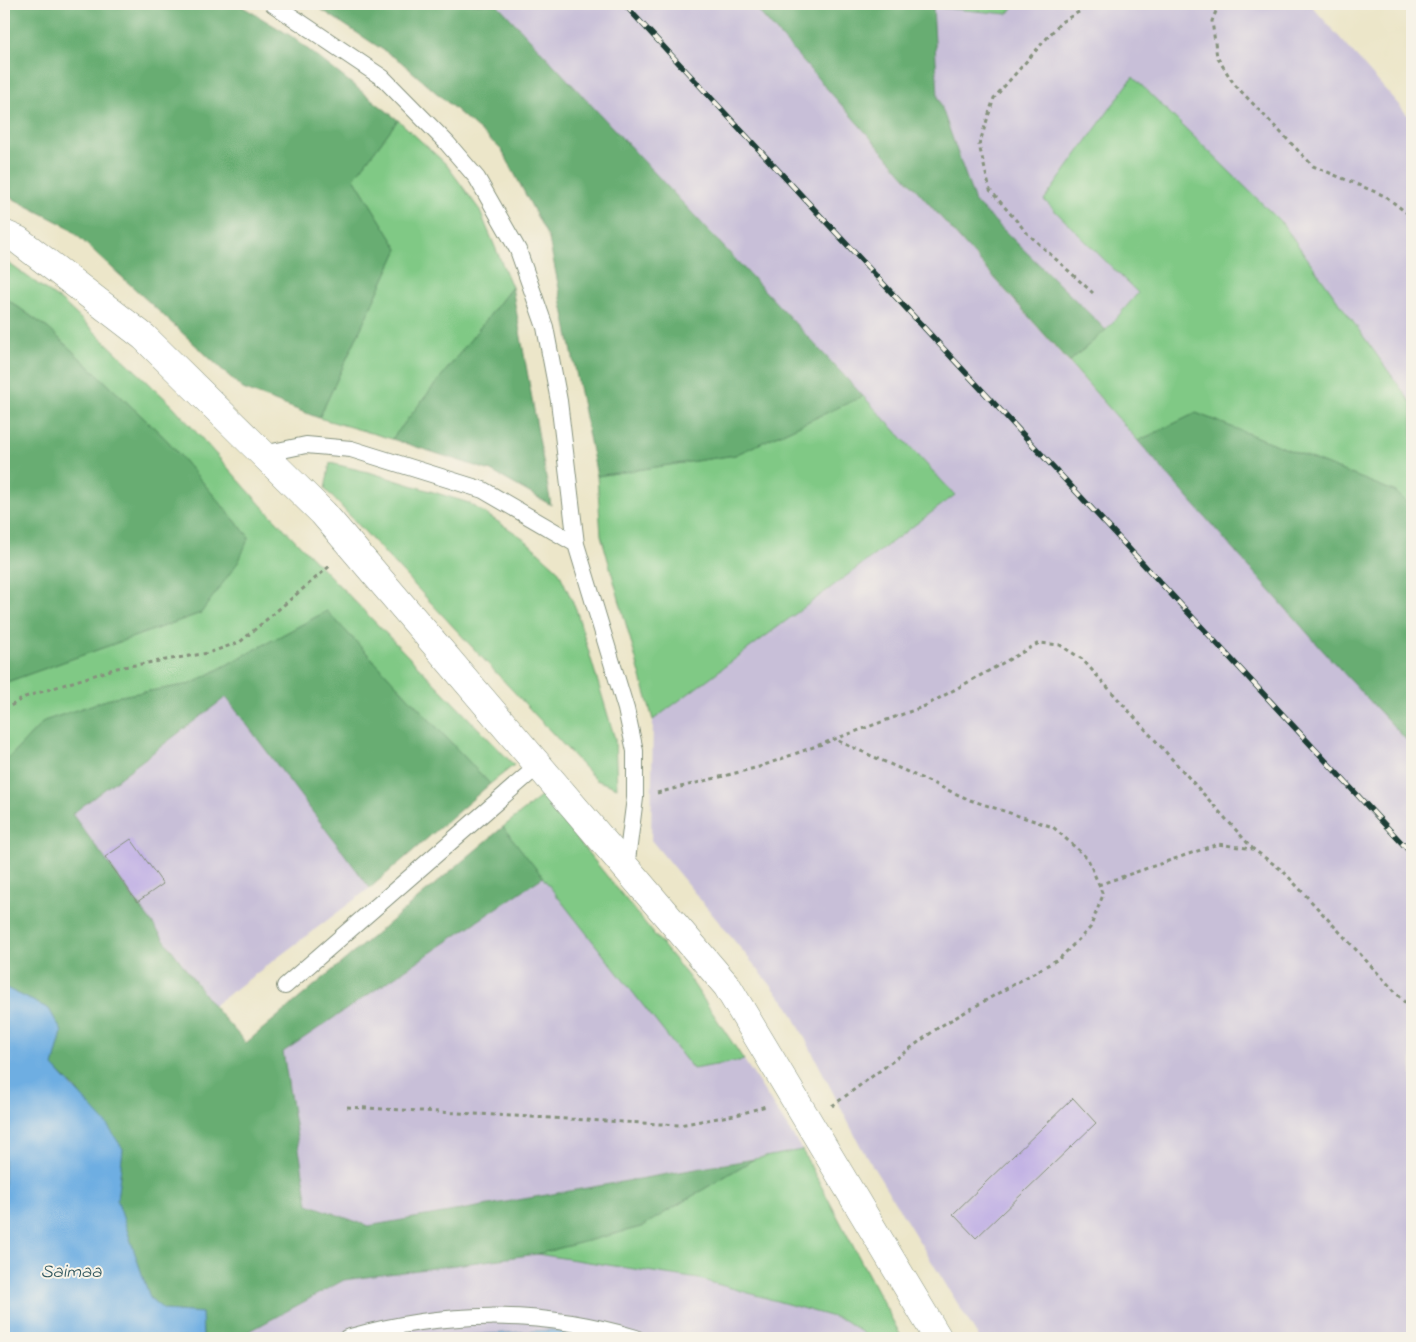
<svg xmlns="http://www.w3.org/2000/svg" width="1416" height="1342" font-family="'Indie Flower',sans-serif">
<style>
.industrial{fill:#c8bfd8}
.green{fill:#80c985;stroke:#50835c}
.forest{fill:#68ad72;stroke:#447553}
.water{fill:#6eaee2;stroke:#46768b}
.building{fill:#bfafe4}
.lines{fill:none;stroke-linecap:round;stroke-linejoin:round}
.service-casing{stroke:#86927e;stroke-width:18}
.minor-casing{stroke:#86927e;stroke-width:29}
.path{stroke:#86927e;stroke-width:3;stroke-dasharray:4 4;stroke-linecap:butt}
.service{stroke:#fff;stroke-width:16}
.minor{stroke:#fff;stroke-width:28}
.rail-casing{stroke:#1f3d34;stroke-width:5.5}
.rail{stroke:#f7f3e8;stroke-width:4;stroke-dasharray:11;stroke-linecap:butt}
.labels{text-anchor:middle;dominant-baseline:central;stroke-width:4;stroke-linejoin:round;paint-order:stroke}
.water-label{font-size:19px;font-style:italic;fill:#335960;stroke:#f7f3e8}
</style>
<rect width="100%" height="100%" fill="#f7f3e8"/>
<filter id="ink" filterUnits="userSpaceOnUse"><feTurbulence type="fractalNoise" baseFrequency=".02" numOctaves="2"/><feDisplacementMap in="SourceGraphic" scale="10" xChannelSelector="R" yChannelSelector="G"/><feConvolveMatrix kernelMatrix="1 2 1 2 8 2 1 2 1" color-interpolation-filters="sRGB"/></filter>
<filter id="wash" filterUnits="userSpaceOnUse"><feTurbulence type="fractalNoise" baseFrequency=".0096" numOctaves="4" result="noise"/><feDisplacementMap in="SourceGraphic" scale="20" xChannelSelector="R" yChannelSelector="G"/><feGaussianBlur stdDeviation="1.12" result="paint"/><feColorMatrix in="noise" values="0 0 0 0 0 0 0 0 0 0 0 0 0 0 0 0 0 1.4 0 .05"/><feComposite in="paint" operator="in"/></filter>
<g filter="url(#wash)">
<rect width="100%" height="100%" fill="#ece6c9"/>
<path class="industrial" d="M 497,4 L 752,4 L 1325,653 L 1412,746 L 1412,1338 L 979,1338 L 862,1149 L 789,1007 L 651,840 L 653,720 L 955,495 Z
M 1016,4 L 1310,4 L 1412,120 L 1412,404 L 1282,223 L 1044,200 L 1138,293 L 1106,330 L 975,203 L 938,97 L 933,7 L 1008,14 Z
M 226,697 L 370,888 L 213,1006 L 72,814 Z
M 543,877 L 693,1068 L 744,1060 L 802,1150 L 368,1226 L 308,1204 L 282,1052 Z
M 537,1254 L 699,1279 L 844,1320 L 870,1338 L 237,1338 L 344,1280 Z"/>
<path class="green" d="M 929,4 L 1016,4 L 1008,14 L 933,7 Z
M 1133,77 L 1282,223 L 1412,404 L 1412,508 L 1396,492 L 1196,413 L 1138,441 L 1069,362 L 1106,330 L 1138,293 L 1044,200 Z
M 398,120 L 446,164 L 479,209 L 512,287 L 392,439 L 319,418 L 398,249 L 354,178 Z
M 4,260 L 63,302 L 173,406 L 261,505 L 514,765 L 490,784 L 327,611 L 191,684 L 115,697 L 44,721 L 4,763 L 4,683 L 201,613 L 249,537 L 166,439 L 49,329 L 4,297 Z
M 863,396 L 955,495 L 653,720 L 601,535 L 597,476 L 735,455 Z
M 330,463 L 372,473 L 469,503 L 523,538 L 558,570 L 576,609 L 615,739 L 617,788 L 596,780 L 325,489 Z
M 542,796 L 688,976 L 744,1060 L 693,1069 L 503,827 Z
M 802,1150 L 902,1338 L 870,1338 L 844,1320 L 699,1279 L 537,1254 L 641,1227 L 754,1159 Z"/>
<path class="forest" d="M 4,4 L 238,4 L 291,36 L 398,120 L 354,178 L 398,249 L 319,418 L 243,389 L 68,227 L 4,194 Z
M 313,4 L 497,4 L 863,396 L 735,455 L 597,476 L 549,239 L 502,150 L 400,61 Z
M 752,4 L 929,4 L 933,7 L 938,97 L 975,202 L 1106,330 L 1069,362 Z
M 512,287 L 551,505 L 491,471 L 392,439 Z
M 4,297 L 49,329 L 166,439 L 249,537 L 239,561 L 201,613 L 4,683 Z
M 1196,413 L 1396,492 L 1412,508 L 1412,746 L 1325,653 L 1138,441 Z
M 327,611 L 490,784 L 370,888 L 226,697 L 72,814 L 213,1006 L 246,1043 L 503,827 L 543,877 L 283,1052 L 308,1204 L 368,1226 L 754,1159 L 641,1227 L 537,1254 L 344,1280 L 237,1338 L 203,1338 L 202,1313 L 164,1310 L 150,1298 L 117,1200 L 123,1149 L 74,1087 L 53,1066 L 62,1032 L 49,1009 L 4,987 L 4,763 L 44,721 L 115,697 L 191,684 Z"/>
<path class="water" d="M 4,987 L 49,1009 L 62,1032 L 53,1066 L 105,1122 L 123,1149 L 117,1200 L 150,1298 L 164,1310 L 202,1313 L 203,1338 L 4,1338 Z
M 551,1330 L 606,1338 L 455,1338 L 474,1335 Z"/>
<g id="blocks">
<path class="building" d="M 131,839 L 163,884 L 137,902 L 105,857 Z
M 1073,1098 L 1096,1123 L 976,1238 L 953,1214 Z"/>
</g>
</g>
<g filter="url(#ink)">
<use href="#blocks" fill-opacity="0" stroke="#86927e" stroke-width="1"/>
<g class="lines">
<defs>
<path id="service" d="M 273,4 L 383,78 L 447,143 L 477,178 L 518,250 L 545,327 L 559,401 L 576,544 L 626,709 L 635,751 L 635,798 L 626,868
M 263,454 L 306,445 L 351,449 L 483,490 L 576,544
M 285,986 L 539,765
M 347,1338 C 442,1310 541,1309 636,1338"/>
<path id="minor" d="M 4,234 L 18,240 L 144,337 L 323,513 L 727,986 L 938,1338"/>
</defs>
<use href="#service" class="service-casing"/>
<use href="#minor" class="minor-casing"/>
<path class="path" d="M 1093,4 L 1061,22 L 994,98 L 979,145 L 990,190 L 1027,233 L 1093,293
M 1158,4 L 1178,4
M 1219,4 L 1212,21 L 1217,57 L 1234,84 L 1313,166 L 1385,196 L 1412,217
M 4,710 L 25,697 L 117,668 L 208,653 L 240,642 L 331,565
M 657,793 L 759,767 L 925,706 L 1039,643 L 1060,645 L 1082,659 L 1253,849
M 1098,885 L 1218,844 L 1253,849 L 1283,871 L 1412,1010
M 832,1106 L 939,1027 L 1060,958 L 1090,928 L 1103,895 L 1088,859 L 1053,827 L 970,800 L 834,739
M 347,1107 L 679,1125 L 740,1114 L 766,1106"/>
<use href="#service" class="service"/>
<use href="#minor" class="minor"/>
<defs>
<path id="rail" d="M 624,4 L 1412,854"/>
</defs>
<use href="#rail" class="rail-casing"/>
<use href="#rail" class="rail"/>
</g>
</g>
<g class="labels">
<g class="water-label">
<text x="71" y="1272">Saimaa</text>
</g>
</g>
<rect width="1416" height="1342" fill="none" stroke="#f7f3e8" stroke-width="20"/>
</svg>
